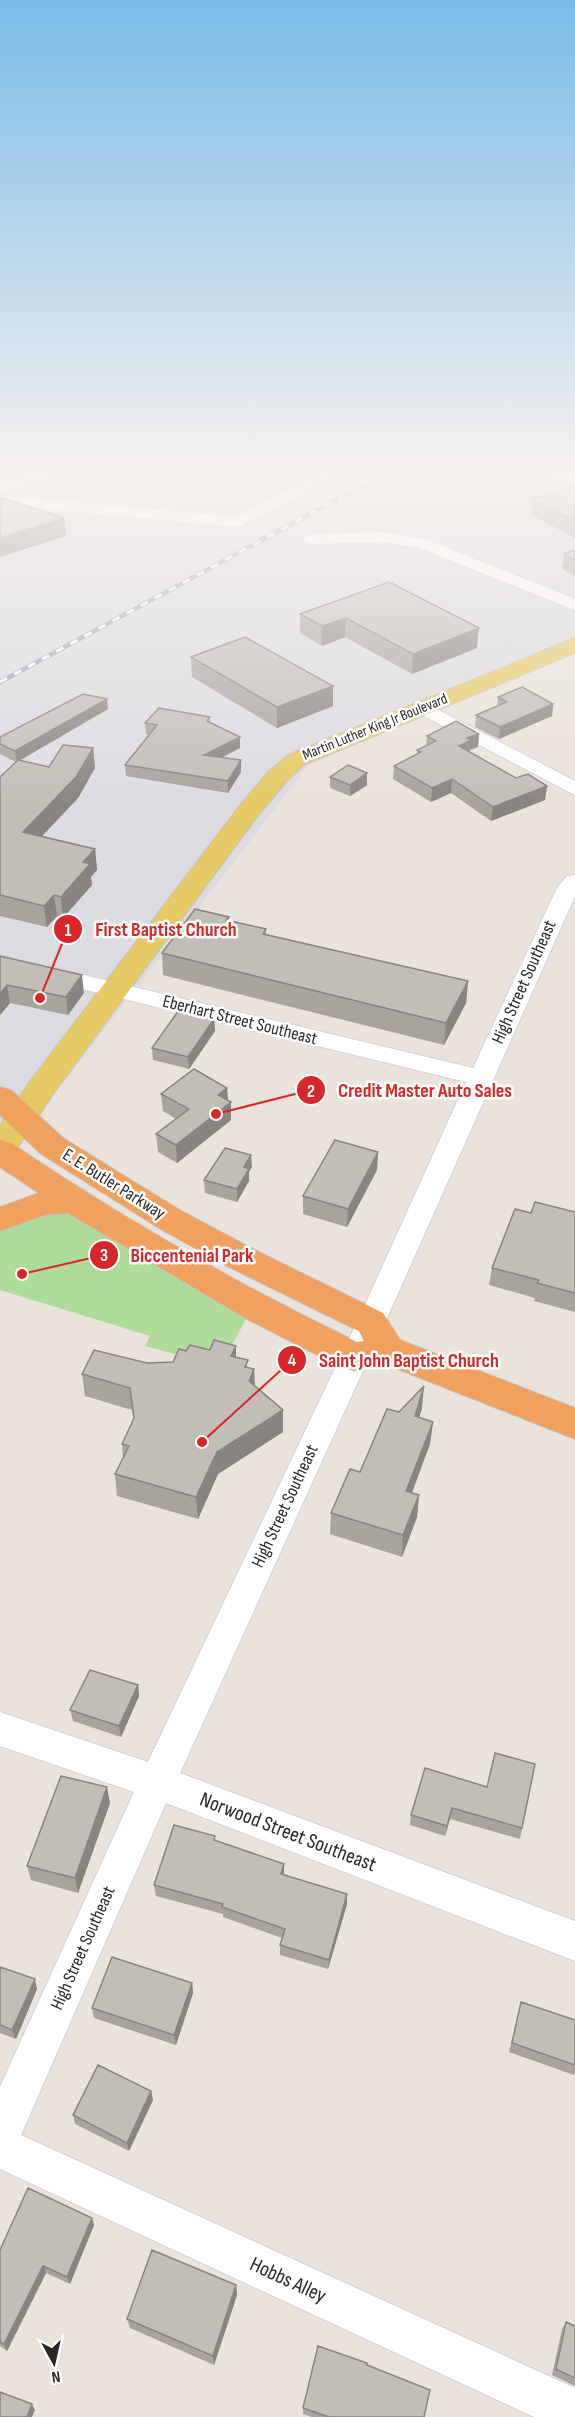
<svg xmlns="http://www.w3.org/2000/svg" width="575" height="2417" font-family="'Sofia Sans Condensed',sans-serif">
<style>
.industrial{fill:#dddbe2}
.green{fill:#b0dc9b}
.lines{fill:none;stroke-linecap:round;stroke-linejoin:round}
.minor-casing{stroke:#d0d3e0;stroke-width:2}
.major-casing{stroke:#c3c3c3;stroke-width:2}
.highway-casing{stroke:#c3c3c3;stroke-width:2}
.minor{fill:#fff;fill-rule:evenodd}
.major{fill:#e5c964;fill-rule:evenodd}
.highway{fill:#f1a05e;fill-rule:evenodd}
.rail-casing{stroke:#9ea1b1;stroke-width:4.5}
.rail{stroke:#fff;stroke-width:3;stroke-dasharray:8;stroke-linecap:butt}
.wall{fill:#a7a39d}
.shaded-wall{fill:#888480}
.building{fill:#c2bdb7;stroke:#888480;stroke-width:1.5}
.labels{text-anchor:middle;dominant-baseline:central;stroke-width:5;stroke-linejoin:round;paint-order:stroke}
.far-street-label{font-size:15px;fill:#282828;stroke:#fff}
.street-label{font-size:18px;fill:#282828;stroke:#fff}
.near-street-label{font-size:21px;fill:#282828;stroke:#fff}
.leader{fill:none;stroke:#d62828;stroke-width:2}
.callout-dot{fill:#d62828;stroke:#fff;stroke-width:2}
.mark-label{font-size:18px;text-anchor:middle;font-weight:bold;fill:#fff}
.callout-label{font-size:20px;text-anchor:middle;font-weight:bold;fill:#d62828;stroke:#fff;stroke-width:5;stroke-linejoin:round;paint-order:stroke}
</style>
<rect width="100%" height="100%" fill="#eae3db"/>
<path class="industrial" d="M 0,469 L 575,469 L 575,648 L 321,749 L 74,1069 L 0,1158 Z"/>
<path class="green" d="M 66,1212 L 78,1215 L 247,1317 L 229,1351 L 221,1352 L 207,1348 L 201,1357 L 193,1359 L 145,1346 L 150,1336 L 0,1290 L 0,1231 L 29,1217 Z"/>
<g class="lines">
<defs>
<path id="minor" d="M 50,469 L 73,469 L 71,472 L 0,493 L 0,483 Z
M 329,469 L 347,469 L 238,527 L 0,505 L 0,495 L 236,517 Z
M 540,469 L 559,469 L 575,476 L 575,486 L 542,472 Z
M 384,532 L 427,540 L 575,599 L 575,610 L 417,547 L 384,542 L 311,544 L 303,539 L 311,534 Z
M 423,702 L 575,781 L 575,795 L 416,712 L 414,708 L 416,704 Z
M 575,875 L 575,896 L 392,1307 L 180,1773 L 575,1921 L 575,1961 L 166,1803 L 21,2135 L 575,2388 L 575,2417 L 534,2417 L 0,2169 L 0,2087 L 134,1792 L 0,1746 L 0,1712 L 148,1762 L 364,1307 L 466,1082 L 0,969 L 0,955 L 473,1068 L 557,888 L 567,876 Z"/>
<path id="major" d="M 575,638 L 575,653 L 304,765 L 287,781 L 259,814 L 53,1094 L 11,1158 L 0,1161 L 0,1126 L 31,1080 L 241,804 L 269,771 L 288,755 Z"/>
<path id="highway" d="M 0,1087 L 11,1090 L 63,1138 L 183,1212 L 251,1248 L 383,1313 L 400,1340 L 575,1408 L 575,1439 L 385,1364 L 354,1371 L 341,1367 L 247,1319 L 68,1213 L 45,1215 L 0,1231 L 0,1207 L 39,1193 L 0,1167 L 0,1140 L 11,1143 C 122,1218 237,1284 357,1342 L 364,1341 L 359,1331 L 227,1266 L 159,1228 L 41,1154 L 0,1115 Z"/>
</defs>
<use href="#minor" class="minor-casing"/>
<use href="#major" class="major-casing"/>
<use href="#highway" class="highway-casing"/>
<use href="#minor" class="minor"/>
<use href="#major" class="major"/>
<use href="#highway" class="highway"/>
<defs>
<path id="rail" d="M 386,481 L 413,469
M 0,682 L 393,469"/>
</defs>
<use href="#rail" class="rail-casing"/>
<use href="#rail" class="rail"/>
</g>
<path class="wall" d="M 202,469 L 236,469 L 226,477 Z
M 575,487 L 575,538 L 531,515 L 532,499 Z
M 575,550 L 575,576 L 562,569 L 564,554 Z
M 389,582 L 477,648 L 412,674 L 345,637 L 322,646 L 300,633 L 300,614 Z
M 191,657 L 333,686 L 333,706 L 277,728 L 192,677 Z
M 498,697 L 553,704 L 552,716 L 499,739 L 475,727 L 476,715 L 497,706 Z
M 108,709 L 20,760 L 49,767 L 93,748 L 95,768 L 78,798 L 41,837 L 95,849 L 97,870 L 91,877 L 92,885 L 63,918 L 57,916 L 47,927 L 0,916 L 0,777 L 16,762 L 0,754 L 0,737 Z
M 210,717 L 210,722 L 240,748 L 222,757 L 241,760 L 241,772 L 228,793 L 126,776 L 125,765 L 149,735 L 146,734 L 145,723 Z
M 479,734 L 478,747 L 470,750 L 470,752 L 516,778 L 547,786 L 545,800 L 491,821 L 451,793 L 431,802 L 393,779 L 394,766 L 417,755 L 417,750 L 426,746 L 427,736 Z
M 330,777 L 367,785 L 350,796 L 330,788 Z
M 229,917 L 229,921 L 266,929 L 266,934 L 468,981 L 466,1003 L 444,1045 L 163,975 L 162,953 Z
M 0,956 L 84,993 L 68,1015 L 10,1003 L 0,1015 Z
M 214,1019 L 215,1031 L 189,1069 L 153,1060 L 152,1048 Z
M 227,1088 L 228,1101 L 231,1120 L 177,1163 L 158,1152 L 156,1134 L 176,1119 L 163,1111 L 161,1094 Z
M 378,1152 L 377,1170 L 347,1227 L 303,1214 L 303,1196 Z
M 252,1167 L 249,1172 L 249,1181 L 237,1202 L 205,1193 L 204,1180 Z
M 575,1212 L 575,1312 L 534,1301 L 535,1298 L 489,1285 L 492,1268 L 531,1213 Z
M 236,1346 L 236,1357 L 248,1367 L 254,1369 L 255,1386 L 283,1410 L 283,1432 L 218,1474 L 198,1519 L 117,1496 L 115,1474 L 123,1458 L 122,1444 L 134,1419 L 132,1410 L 85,1396 L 82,1374 L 147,1363 L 173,1362 L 186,1351 L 210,1350 Z
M 422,1408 L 419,1418 L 433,1422 L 430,1444 L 412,1493 L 419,1495 L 417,1517 L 402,1557 L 330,1534 L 331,1513 L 360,1472 L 399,1412 Z
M 138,1685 L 139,1696 L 121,1737 L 73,1721 L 70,1710 Z
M 535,1764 L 520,1839 L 450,1819 L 445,1836 L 410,1825 L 411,1815 L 487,1787 Z
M 110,1803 L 78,1893 L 31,1880 L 27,1866 Z
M 215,1841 L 347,1904 L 328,1969 L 280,1955 L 280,1945 L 282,1938 L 223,1917 L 223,1914 L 156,1896 L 154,1885 Z
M 0,1967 L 37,1989 L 16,2039 L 0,2033 Z
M 192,1983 L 193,1993 L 176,2045 L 94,2018 L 92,2008 Z
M 521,2002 L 575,2020 L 575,2072 L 574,2075 L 509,2052 Z
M 151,2091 L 153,2100 L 129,2151 L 75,2124 L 73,2115 Z
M 92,2218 L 94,2225 L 70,2284 L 46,2273 L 7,2351 L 0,2346 L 0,2250 Z
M 236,2285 L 237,2295 L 214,2365 L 130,2328 L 127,2319 Z
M 566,2322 L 575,2326 L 575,2386 L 552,2375 L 562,2329 Z
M 367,2365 L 424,2417 L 312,2417 L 303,2414 L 303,2408 Z"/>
<path class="shaded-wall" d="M 226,469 L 236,469 L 226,477 Z
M 64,518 L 66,536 L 0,557 L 0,538 Z
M 346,618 L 345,637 L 322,646 L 322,626 Z
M 479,628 L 477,648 L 412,674 L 413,654 Z
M 333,686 L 333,706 L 277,728 L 277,707 Z
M 107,699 L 108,709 L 17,762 L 15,751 Z
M 553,704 L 552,716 L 499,739 L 500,727 Z
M 479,734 L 478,747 L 470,750 L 470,754 L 459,746 L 467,738 Z
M 240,737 L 240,748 L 205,766 L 204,755 Z
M 93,748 L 95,768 L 78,798 L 26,853 L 23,832 Z
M 241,760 L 241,772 L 228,793 L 228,781 Z
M 367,773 L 367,785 L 350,796 L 350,785 Z
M 452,779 L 451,793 L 431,802 L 432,788 Z
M 547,786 L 545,800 L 491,821 L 493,807 Z
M 95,849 L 97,870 L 91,877 L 92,885 L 63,918 L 61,897 L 83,862 Z
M 54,895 L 57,916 L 47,927 L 44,906 Z
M 82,975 L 84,993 L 68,1015 L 66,997 Z
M 468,981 L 466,1003 L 444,1045 L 446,1023 Z
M 7,985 L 10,1003 L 0,1015 L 0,994 Z
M 214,1019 L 215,1031 L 189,1069 L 188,1057 Z
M 227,1088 L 228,1104 L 231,1102 L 231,1120 L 177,1163 L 176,1145 L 218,1095 Z
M 378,1152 L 377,1170 L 347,1227 L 348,1209 Z
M 251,1155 L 252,1167 L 249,1172 L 249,1181 L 237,1202 L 237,1189 L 244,1167 Z
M 236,1346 L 236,1368 L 231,1356 Z
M 254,1369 L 255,1391 L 249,1381 Z
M 424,1386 L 422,1408 L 413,1438 L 415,1416 Z
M 283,1410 L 283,1432 L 218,1474 L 198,1519 L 196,1497 L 217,1452 Z
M 433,1422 L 430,1444 L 404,1513 L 406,1491 Z
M 419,1495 L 417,1517 L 402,1557 L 403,1535 Z
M 138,1685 L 139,1696 L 121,1737 L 119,1726 Z
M 107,1787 L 110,1803 L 78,1893 L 75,1878 Z
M 452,1808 L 450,1819 L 445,1836 L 447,1826 Z
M 284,1864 L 284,1874 L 281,1874 Z
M 347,1894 L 347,1904 L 328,1969 L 329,1960 Z
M 35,1979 L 37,1989 L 16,2039 L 12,2030 Z
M 192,1983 L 193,1993 L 176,2045 L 174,2035 Z
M 151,2091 L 153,2100 L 129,2151 L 127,2143 Z
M 92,2218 L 94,2225 L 70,2284 L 67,2277 Z
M 43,2266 L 46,2273 L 7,2351 L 4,2344 Z
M 236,2285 L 237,2295 L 214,2365 L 213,2356 Z
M 32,2404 L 35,2410 L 32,2417 L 27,2417 Z"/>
<path class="building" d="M 575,487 L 575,521 L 532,499 Z
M 0,497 L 64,518 L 0,538 Z
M 575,550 L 575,560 L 564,554 Z
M 389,582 L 479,628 L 413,654 L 346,618 L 322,626 L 300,614 Z
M 245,637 L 333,686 L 277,707 L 191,657 Z
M 522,687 L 553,704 L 500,727 L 476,715 L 507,702 L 498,697 Z
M 83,694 L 107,699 L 15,751 L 0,744 L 0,737 Z
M 159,708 L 210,717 L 207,721 L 240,737 L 204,755 L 241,760 L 228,781 L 125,765 L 157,725 L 145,723 Z
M 456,721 L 479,734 L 467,738 L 471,740 L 459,746 L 516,778 L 528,774 L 547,786 L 493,807 L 452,779 L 432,788 L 394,766 L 421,752 L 417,750 L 436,741 L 427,736 Z
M 63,745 L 93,748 L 76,777 L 23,832 L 95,849 L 83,862 L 90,864 L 61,897 L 54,895 L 44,906 L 0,895 L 0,777 L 18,760 L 49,767 Z
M 348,765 L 367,773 L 350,785 L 330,777 Z
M 195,909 L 229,917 L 226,920 L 266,929 L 263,934 L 468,981 L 446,1023 L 162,953 Z
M 0,956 L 82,975 L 66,997 L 7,985 L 0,994 Z
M 179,1010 L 214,1019 L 188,1057 L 152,1048 Z
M 194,1069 L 227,1088 L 218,1095 L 231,1102 L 176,1145 L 156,1134 L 189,1109 L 161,1094 Z
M 335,1140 L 378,1152 L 348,1209 L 303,1196 Z
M 225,1148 L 251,1155 L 244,1167 L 249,1169 L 237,1189 L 204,1180 Z
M 535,1202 L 575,1212 L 575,1293 L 537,1283 L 539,1280 L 492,1268 L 515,1209 L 531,1213 Z
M 214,1340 L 236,1346 L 231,1356 L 248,1360 L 245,1367 L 254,1369 L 249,1381 L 283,1410 L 217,1452 L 196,1497 L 115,1474 L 129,1446 L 122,1444 L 134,1418 L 130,1388 L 82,1374 L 94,1350 L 147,1363 L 173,1362 L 179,1349 L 186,1351 L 190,1345 L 210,1350 Z
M 424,1386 L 415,1416 L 433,1422 L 406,1491 L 419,1495 L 403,1535 L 331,1513 L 350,1469 L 360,1472 L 387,1409 L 399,1412 Z
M 90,1670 L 138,1685 L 119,1726 L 70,1710 Z
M 495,1753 L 535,1764 L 522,1828 L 452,1808 L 447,1826 L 411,1815 L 425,1768 L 487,1787 Z
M 61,1776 L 107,1787 L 75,1878 L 27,1866 Z
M 174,1825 L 215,1836 L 214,1840 L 284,1864 L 281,1874 L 347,1894 L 329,1960 L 280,1945 L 285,1929 L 222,1907 L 223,1904 L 154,1885 Z
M 112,1957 L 192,1983 L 174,2035 L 92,2008 Z
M 0,1967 L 35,1979 L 12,2030 L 0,2025 Z
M 521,2002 L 575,2020 L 575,2065 L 512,2043 Z
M 98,2065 L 151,2091 L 127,2143 L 73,2115 Z
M 28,2188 L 92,2218 L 67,2277 L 43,2266 L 4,2344 L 0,2342 L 0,2250 Z
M 152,2250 L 236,2285 L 213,2356 L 127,2319 Z
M 566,2322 L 575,2326 L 575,2378 L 556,2369 Z
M 318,2346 L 367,2363 L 367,2365 L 430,2390 L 424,2417 L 329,2417 L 303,2408 Z
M 0,2392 L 32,2404 L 27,2417 L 0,2417 Z"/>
<linearGradient id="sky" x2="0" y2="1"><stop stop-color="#7abbe7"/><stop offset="0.58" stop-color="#f6f2ef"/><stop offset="1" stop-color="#f6f2ef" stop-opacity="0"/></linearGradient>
<rect width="575" height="807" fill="url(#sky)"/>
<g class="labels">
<g class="far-street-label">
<text transform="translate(375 727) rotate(-22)">Martin Luther King Jr Boulevard</text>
</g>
<g class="street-label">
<text transform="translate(524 982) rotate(-66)">High Street Southeast</text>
<text transform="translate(240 1020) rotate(14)">Eberhart Street Southeast</text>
<text transform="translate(114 1184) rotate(32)">E. E. Butler Parkway</text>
<text transform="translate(285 1506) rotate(-65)">High Street Southeast</text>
<text transform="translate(83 1948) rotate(-66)">High Street Southeast</text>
</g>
<g class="near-street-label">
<text transform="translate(288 1832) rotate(21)">Norwood Street Southeast</text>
<text transform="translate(288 2280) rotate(25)">Hobbs Alley</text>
</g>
</g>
<path class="leader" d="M40 998L68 929M216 1114L311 1090M22 1274L104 1255M202 1442L292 1360"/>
<g class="callout-dot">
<circle cx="40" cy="998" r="6"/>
<circle cx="216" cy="1114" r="6"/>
<circle cx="22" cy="1274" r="6"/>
<circle cx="202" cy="1442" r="6"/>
<circle cx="68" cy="929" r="15"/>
<circle cx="311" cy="1090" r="15"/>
<circle cx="104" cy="1255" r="15"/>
<circle cx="292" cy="1360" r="15"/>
</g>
<g class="mark-label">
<text x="68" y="936">1</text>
<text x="311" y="1097">2</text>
<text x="104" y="1261">3</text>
<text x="292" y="1366">4</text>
</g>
<g class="callout-label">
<text x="166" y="936">First Baptist Church</text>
<text x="425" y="1097">Credit Master Auto Sales</text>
<text x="192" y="1262">Biccentenial Park</text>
<text x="409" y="1367">Saint John Baptist Church</text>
</g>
<g transform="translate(54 2363) rotate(172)" stroke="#ffffff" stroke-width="4.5" paint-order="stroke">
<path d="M0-4.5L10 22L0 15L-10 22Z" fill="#282828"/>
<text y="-9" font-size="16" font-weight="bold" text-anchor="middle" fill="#282828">N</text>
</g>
</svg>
